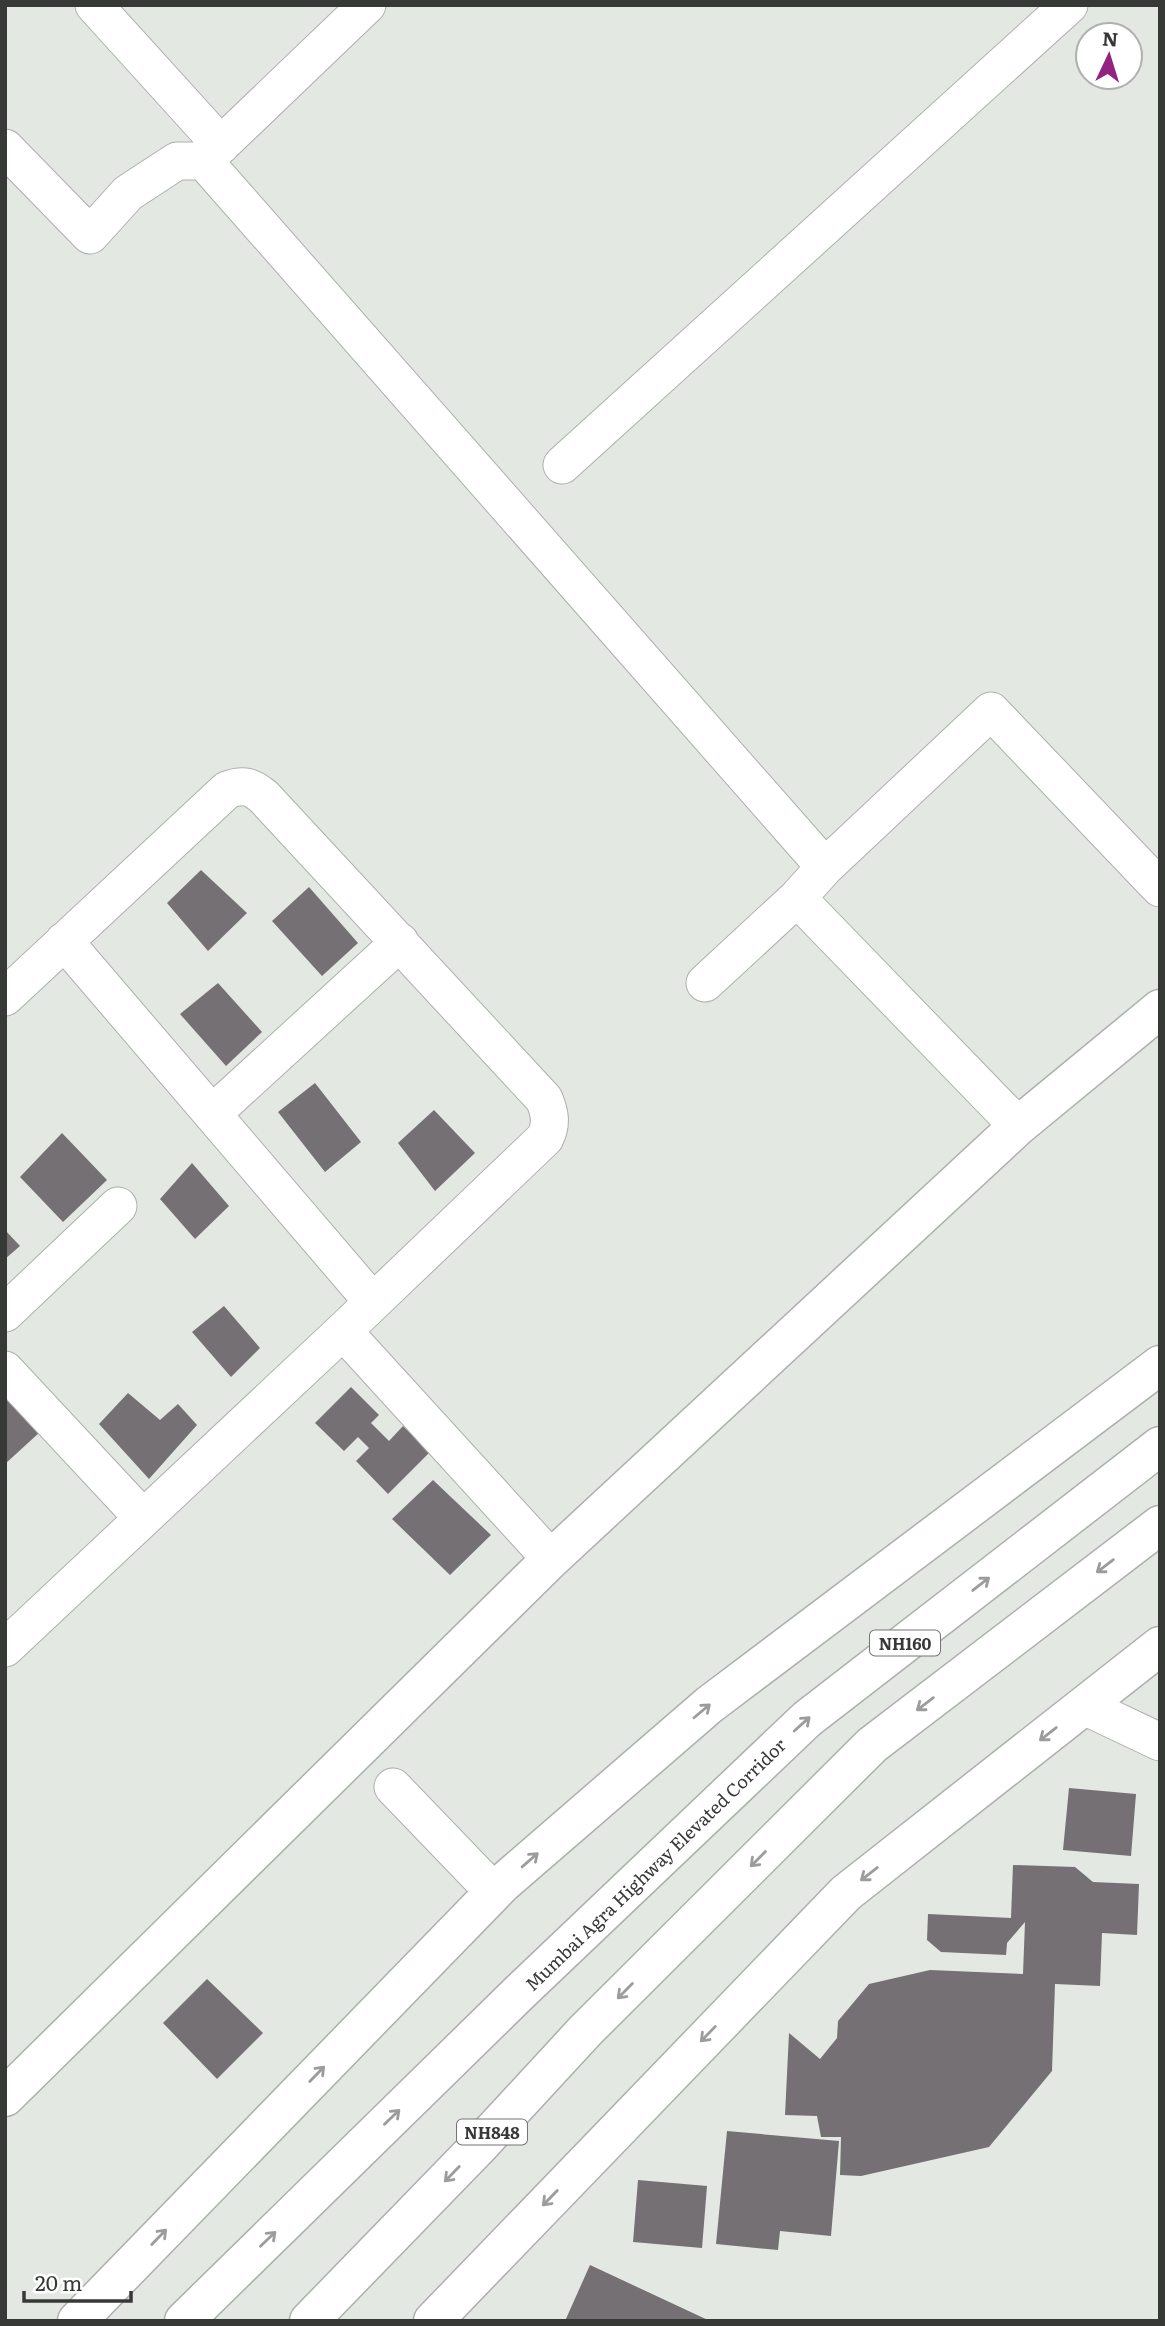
<svg xmlns="http://www.w3.org/2000/svg" width="1165" height="2326" font-family="Literata,serif">
<style>
.building{fill:#757074}
.lines{fill:none;stroke-linecap:round;stroke-linejoin:round}
.minor-casing{stroke:#acb0ac;stroke-width:39}
.tertiary-casing{stroke:#acb0ac;stroke-width:41}
.primary-casing{stroke:#acb0ac;stroke-width:41}
.motorway-casing{stroke:#acb0ac;stroke-width:41}
.minor{stroke:#fff;stroke-width:37}
.tertiary{stroke:#fff;stroke-width:38}
.primary{stroke:#fff;stroke-width:38}
.motorway{stroke:#fff;stroke-width:38}
.oneway{stroke:#9b9c9b}
.labels{text-anchor:middle;dominant-baseline:central;stroke-width:7;stroke-linejoin:round;paint-order:stroke}
.shield{fill:#fff;stroke:#737473;stroke-width:2}
.shield-label{font-size:16px;font-weight:bold;fill:#373937}
.street-label{font-size:18px;fill:#373937;stroke:#fff}
</style>
<rect width="100%" height="100%" fill="#e3e8e3"/>
<path class="building" d="M 201,870 L 247,913 L 208,951 L 167,903 Z
M 309,887 L 358,943 L 322,976 L 272,921 Z
M 218,983 L 262,1032 L 226,1066 L 180,1014 Z
M 315,1083 L 361,1142 L 325,1172 L 278,1112 Z
M 434,1110 L 475,1153 L 435,1191 L 398,1143 Z
M 62,1133 L 107,1180 L 63,1222 L 20,1177 Z
M 192,1163 L 229,1206 L 195,1239 L 160,1199 Z
M 5,1230 L 20,1246 L 5,1259 Z
M 224,1306 L 260,1348 L 231,1377 L 192,1332 Z
M 351,1387 L 379,1415 L 371,1423 L 389,1441 L 403,1426 L 430,1452 L 388,1494 L 356,1461 L 369,1448 L 358,1437 L 344,1451 L 315,1423 Z
M 5,1391 L 40,1432 L 5,1464 Z
M 128,1393 L 160,1420 L 178,1404 L 197,1425 L 149,1479 L 99,1424 Z
M 433,1480 L 491,1535 L 450,1575 L 392,1519 Z
M 1069,1788 L 1136,1794 L 1131,1856 L 1063,1850 Z
M 1013,1865 L 1075,1867 L 1093,1882 L 1139,1884 L 1137,1935 L 1102,1933 L 1100,1986 L 1055,1984 L 1052,2071 L 989,2147 L 861,2176 L 840,2175 L 841,2137 L 821,2137 L 817,2116 L 785,2115 L 789,2033 L 820,2059 L 837,2038 L 838,2021 L 869,1984 L 930,1970 L 1023,1974 L 1025,1922 L 1007,1943 L 1006,1955 L 941,1952 L 927,1940 L 928,1914 L 1011,1918 Z
M 207,1979 L 263,2033 L 217,2079 L 163,2023 Z
M 727,2131 L 839,2141 L 831,2236 L 780,2231 L 778,2250 L 716,2244 Z
M 638,2180 L 707,2186 L 702,2248 L 633,2242 Z
M 590,2265 L 710,2321 L 565,2321 Z"/>
<g class="lines">
<defs>
<path id="minor" d="M 94,5 L 221,145
M 367,5 L 204,161 L 825,867 L 797,898 L 1018,1126
M 5,148 L 90,235 L 128,193 L 177,161 L 204,161
M 562,465 L 1069,5
M 825,867 L 991,711 L 1160,888
M 64,941 L 373,1302
M 705,983 L 797,898
M 5,997 L 227,790 C 243,784 251,786 264,797 L 544,1099 C 550,1113 552,1124 545,1138 L 343,1331 L 5,1648
M 212,1114 L 400,942
M 5,1313 L 118,1206
M 343,1331 L 551,1559
M 5,1370 L 143,1518
M 1084,1706 L 1160,1742
M 393,1787 L 494,1892"/>
<path id="tertiary" d="M 5,2097 L 551,1559 L 1018,1126 L 1160,1009"/>
<path id="primary" d="M 77,2321 L 502,1884 L 709,1705 L 1160,1365
M 433,2321 L 846,1893 L 1160,1646"/>
<path id="motorway" d="M 184,2321 L 520,1992 L 807,1719 L 1160,1446
M 309,2321 L 478,2147 L 585,2031 L 872,1745 L 1160,1525"/>
</defs>
<use href="#minor" class="minor-casing"/>
<use href="#tertiary" class="tertiary-casing"/>
<use href="#primary" class="primary-casing"/>
<use href="#motorway" class="motorway-casing"/>
<use href="#minor" class="minor"/>
<use href="#tertiary" class="tertiary"/>
<use href="#primary" class="primary"/>
<use href="#motorway" class="motorway"/>
</g>
<defs><path id="oneway-shaft" d="M-6 0H5M1.5-3L5.5 0L1.5 3" fill="none" stroke-width="1.6" stroke-linecap="round" stroke-linejoin="round" transform="scale(1.75)"/></defs>
<g class="oneway">
<use href="#oneway-shaft" transform="translate(1105 1566) rotate(143)"/>
<use href="#oneway-shaft" transform="translate(981 1584) rotate(-38)"/>
<use href="#oneway-shaft" transform="translate(925 1704) rotate(143)"/>
<use href="#oneway-shaft" transform="translate(702 1711) rotate(-40)"/>
<use href="#oneway-shaft" transform="translate(802 1724) rotate(-42)"/>
<use href="#oneway-shaft" transform="translate(1048 1734) rotate(142)"/>
<use href="#oneway-shaft" transform="translate(758 1859) rotate(135)"/>
<use href="#oneway-shaft" transform="translate(530 1860) rotate(-41)"/>
<use href="#oneway-shaft" transform="translate(869 1874) rotate(142)"/>
<use href="#oneway-shaft" transform="translate(625 1991) rotate(135)"/>
<use href="#oneway-shaft" transform="translate(708 2034) rotate(134)"/>
<use href="#oneway-shaft" transform="translate(317 2074) rotate(-46)"/>
<use href="#oneway-shaft" transform="translate(392 2117) rotate(-44)"/>
<use href="#oneway-shaft" transform="translate(452 2174) rotate(134)"/>
<use href="#oneway-shaft" transform="translate(550 2198) rotate(134)"/>
<use href="#oneway-shaft" transform="translate(159 2237) rotate(-46)"/>
<use href="#oneway-shaft" transform="translate(268 2239) rotate(-44)"/>
</g>
<g class="labels">
<g class="shield">
<rect x="870" y="1630.5" width="70" height="25" rx="5"/>
<rect x="457" y="2119.5" width="70" height="25" rx="5"/>
</g>
<g class="shield-label">
<text x="905" y="1643">NH160</text>
<text x="492" y="2132">NH848</text>
</g>
<g class="street-label">
<text transform="translate(655 1864) rotate(-44)">Mumbai Agra Highway Elevated Corridor</text>
</g>
</g>
<rect width="1165" height="2326" fill="none" stroke="#373937" stroke-width="14"/>
<g transform="translate(1109 56) rotate(4)"><circle r="33" fill="#ffffff" stroke="#afb0af" stroke-width="2"/>
<path d="M0-5L12 26L0 18L-12 26Z" fill="#942281"/>
<text y="-10" font-size="19" font-weight="bold" text-anchor="middle" fill="#373937">N</text>
</g>
<path d="M24 2291v10h107v-10" fill="none" stroke="#373937" stroke-width="3.5"/>
<text x="35" y="2291" font-size="21" fill="#373937" stroke="#ffffff" stroke-width="5" paint-order="stroke">20 m</text>
</svg>
